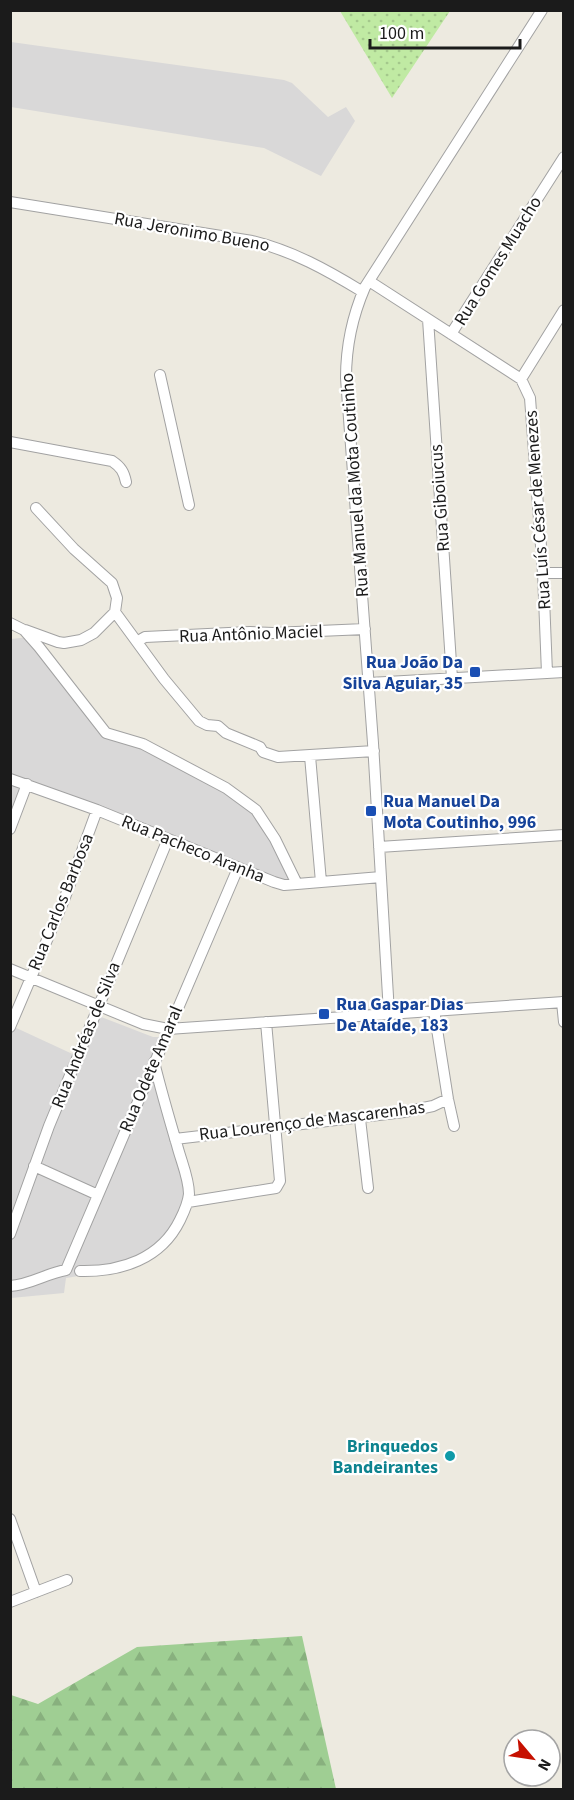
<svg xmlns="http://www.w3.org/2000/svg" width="574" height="1800" font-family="'Source Sans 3',sans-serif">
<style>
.residential{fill:#d9d8d8}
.grass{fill:url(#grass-dots)}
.forest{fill:url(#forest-firs)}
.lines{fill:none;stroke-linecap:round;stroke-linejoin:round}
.minor-casing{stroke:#a2a2a2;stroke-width:12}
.minor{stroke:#fff;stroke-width:10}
.transit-dot{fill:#1a4fb4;stroke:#fff;stroke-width:2}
.culture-dot{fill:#0f9aa8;stroke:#fff;stroke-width:2}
.labels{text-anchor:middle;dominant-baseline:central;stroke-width:4.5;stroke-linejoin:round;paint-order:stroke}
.street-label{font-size:18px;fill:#1b1b1b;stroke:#fff}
.transit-label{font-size:18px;font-weight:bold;fill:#164399;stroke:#fff;text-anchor:start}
.culture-label{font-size:18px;font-weight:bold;fill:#0d838f;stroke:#fff;text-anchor:end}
</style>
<defs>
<pattern id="grass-dots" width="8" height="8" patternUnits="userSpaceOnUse" patternTransform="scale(1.5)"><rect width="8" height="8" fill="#c0eaa3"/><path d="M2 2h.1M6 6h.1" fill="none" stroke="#a4c88c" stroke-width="1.8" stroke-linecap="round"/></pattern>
<pattern id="forest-firs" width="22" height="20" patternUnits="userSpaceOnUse" patternTransform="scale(1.5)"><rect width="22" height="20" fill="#9fce93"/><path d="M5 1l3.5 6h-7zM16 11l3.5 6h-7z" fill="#88b07e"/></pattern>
</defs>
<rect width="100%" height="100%" fill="#edeae0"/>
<path class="residential" d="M 11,42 L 284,80 L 292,83 L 328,117 L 346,107 L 355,121 L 321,176 L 264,148 L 11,107 Z
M 29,637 L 102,734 L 142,747 L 235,795 L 259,820 L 301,887 L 26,781 L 11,821 L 11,639 Z
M 96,1015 L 153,1037 L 166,1037 L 153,1070 L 188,1197 L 163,1250 L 136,1267 L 66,1278 L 64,1293 L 11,1298 L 10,1029 L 12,1026 L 79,1057 Z"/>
<path class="grass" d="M 340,11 L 450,11 L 392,98 Z"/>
<path class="forest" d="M 302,1636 L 336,1789 L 11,1789 L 11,1695 L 38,1704 L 137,1647 Z"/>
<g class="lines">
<defs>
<path id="minor" d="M 10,202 L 252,241 C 293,251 327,270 363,292
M 369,281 L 521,379
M 428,319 L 452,678
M 451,334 L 564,157
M 160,375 L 189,505
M 10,442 L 112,461 C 121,467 124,472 126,482
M 543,573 L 564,573
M 115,612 L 164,679 L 199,721 L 207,725 L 218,726 L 226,733 L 260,747 L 263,752 L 278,757 L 374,751
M 10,623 L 24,630 L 39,647 L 106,733 L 143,744 L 226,788 L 256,810 L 275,839 L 297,884
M 25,630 L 58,642 L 64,643 L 81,640 L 94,633 L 115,612 L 117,598 L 112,583 L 74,549 L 36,508
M 138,641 L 145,637 L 250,632 L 273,633 L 365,629
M 547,673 L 543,573 L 530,398 L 521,379 L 564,310
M 369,683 L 564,672
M 310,756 L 321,882
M 10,779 L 97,810 L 274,882 L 284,885 L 297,884 L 381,877
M 10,829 L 27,784
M 379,847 L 564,835
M 10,969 L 143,1024 L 168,1029 L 564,1002
M 562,1002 L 564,1022
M 434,1010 L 448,1099 L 454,1126
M 389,1013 L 373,743 L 346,378 C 346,345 352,317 365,287 L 542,10
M 10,1027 L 64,900 L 97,810
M 360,1119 L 368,1188
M 175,1139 L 404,1112 L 433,1106 L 448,1099
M 34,1166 L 98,1195
M 188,1202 L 276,1188 L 280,1181 L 266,1022
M 10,1234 L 49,1126 L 168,839
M 80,1271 C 121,1272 161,1259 180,1220 C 184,1212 188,1204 189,1194 C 189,1178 181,1161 177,1145 C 169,1118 161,1090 154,1062
M 10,1286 C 30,1285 47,1273 66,1270 L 238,868
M 10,1519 L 36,1592
M 10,1602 L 67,1580"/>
</defs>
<use href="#minor" class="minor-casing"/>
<use href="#minor" class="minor"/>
</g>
<g class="transit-dot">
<rect x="469" y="666" width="12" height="12" rx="3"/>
<rect x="365" y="805" width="12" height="12" rx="3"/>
<rect x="318" y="1008" width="12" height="12" rx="3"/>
</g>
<circle class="culture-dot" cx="450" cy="1456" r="6"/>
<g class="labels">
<g class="street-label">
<text transform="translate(192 232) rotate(10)">Rua Jeronimo Bueno</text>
<text transform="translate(498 261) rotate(-58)">Rua Gomes Muacho</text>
<text transform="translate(355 485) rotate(-94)">Rua Manuel da Mota Coutinho</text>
<text transform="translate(440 498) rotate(-94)">Rua Giboiucus</text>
<text transform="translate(538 510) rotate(-94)">Rua Luís César de Menezes</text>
<text transform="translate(251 634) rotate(-2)">Rua Antônio Maciel</text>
<text transform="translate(193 849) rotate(22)">Rua Pacheco Aranha</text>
<text transform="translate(61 902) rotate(-68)">Rua Carlos Barbosa</text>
<text transform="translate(86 1035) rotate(-68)">Rua Andréas de Silva</text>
<text transform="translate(151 1069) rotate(-67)">Rua Odete Amaral</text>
<text transform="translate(312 1121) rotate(-7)">Rua Lourenço de Mascarenhas</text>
</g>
<g class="transit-label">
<text x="463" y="662" text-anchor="end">Rua João Da<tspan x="463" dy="21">Silva Aguiar, 35</tspan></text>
<text x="383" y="801">Rua Manuel Da<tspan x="383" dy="21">Mota Coutinho, 996</tspan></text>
<text x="336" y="1004">Rua Gaspar Dias<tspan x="336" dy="21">De Ataíde, 183</tspan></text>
</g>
<g class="culture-label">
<text x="438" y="1446">Brinquedos<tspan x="438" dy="21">Bandeirantes</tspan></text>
</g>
</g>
<rect width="574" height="1800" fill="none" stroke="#1b1b1b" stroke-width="24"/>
<g transform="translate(532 1758) rotate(119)"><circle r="28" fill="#ffffff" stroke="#a4a4a4" stroke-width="1.5"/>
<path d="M0-4.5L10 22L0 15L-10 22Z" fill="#c61000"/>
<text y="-9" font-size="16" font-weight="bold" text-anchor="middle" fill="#1b1b1b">N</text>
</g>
<path d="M370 39v9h150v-9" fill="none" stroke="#1b1b1b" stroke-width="3"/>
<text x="379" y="39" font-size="18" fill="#1b1b1b" stroke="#ffffff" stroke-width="4.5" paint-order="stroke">100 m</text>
</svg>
